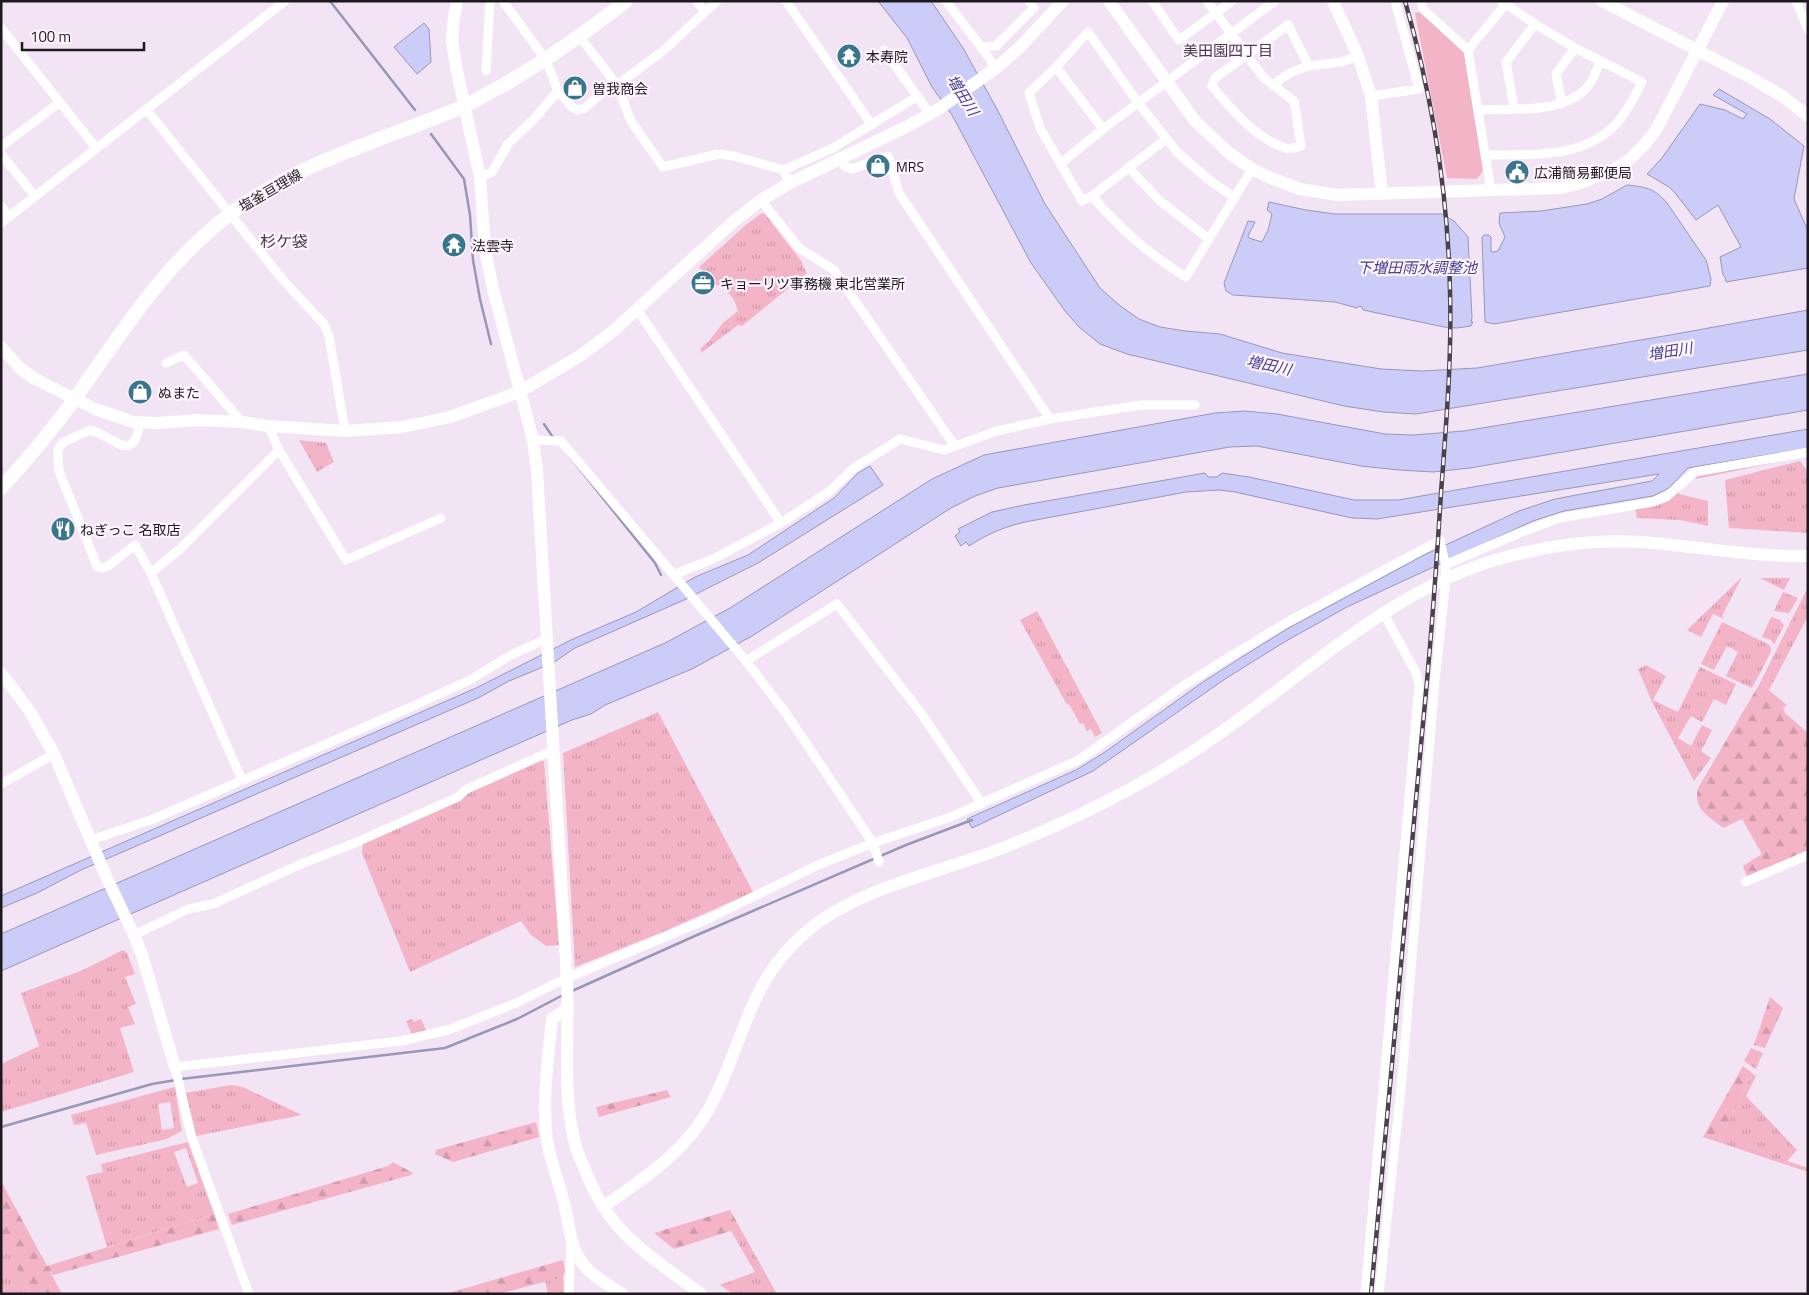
<svg xmlns="http://www.w3.org/2000/svg" width="1809" height="1295" font-family="'Titillium Web','Noto Sans JP',sans-serif">
<style>
.grass{fill:url(#grass-tufts);fill-rule:evenodd}
.forest{fill:url(#forest-firs)}
.park{fill:#f2b4c6}
.water{fill:#cbcdf8;stroke:#9797b7}
.lines{fill:none;stroke-linecap:round;stroke-linejoin:round}
.stream{stroke:#9797b7;stroke-width:2.5}
.street{stroke:#fff;stroke-width:9}
.secondary{stroke:#fff;stroke-width:12}
.primary{stroke:#fff;stroke-width:14}
.rail-casing{stroke:#49424a;stroke-width:4.5}
.rail{stroke:#fdf4fe;stroke-width:2.5;stroke-dasharray:8;stroke-linecap:butt}
.labels{text-anchor:middle;dominant-baseline:central;stroke-width:4.5;stroke-linejoin:round;paint-order:stroke}
.poi-label{font-size:14px;fill:#1e191f;stroke:#fdf4fe;text-anchor:start}
.street-label{font-size:14px;fill:#1e191f;stroke:#fdf4fe}
.neighbourhood-label{font-size:15px;fill:#463b48;stroke:#fdf4fe}
.water-label{font-size:15px;font-style:italic;fill:#453f8f;stroke:#fdf4fe}
.quarter-label{font-size:16px;fill:#463b48;stroke:#fdf4fe}
</style>
<defs>
<pattern id="grass-tufts" width="24" height="20" patternUnits="userSpaceOnUse" patternTransform="scale(1.25)"><rect width="24" height="20" fill="#f2b4c6"/><path d="M3 7l-1-3M5 7V3M7 7l1-3M15 17l-1-3M17 17v-4M19 17l1-3" fill="none" stroke="#cf9aaa"/></pattern>
<pattern id="forest-firs" width="22" height="20" patternUnits="userSpaceOnUse" patternTransform="scale(1.25)"><rect width="22" height="20" fill="#f2b4c6"/><path d="M5 1l3.5 6h-7zM16 11l3.5 6h-7z" fill="#cf9aaa"/></pattern>
</defs>
<rect width="100%" height="100%" fill="#f3e4f5"/>
<path class="grass" d="M 762,213 L 765,214 L 802,262 L 803,266 L 807,273 L 742,326 L 738,325 L 701,353 L 701,348 L 709,341 L 723,323 L 738,311 L 734,300 L 724,287 L 716,285 L 699,267 L 747,224 Z
M 299,440 L 326,443 L 334,462 L 317,472 Z
M 1801,457 L 1701,478 L 1691,479 L 1695,475 Z
M 1800,461 L 1808,472 L 1808,533 L 1729,528 L 1725,480 Z
M 1679,492 L 1679,494 L 1708,501 L 1708,526 L 1680,520 L 1637,518 L 1635,508 C 1654,505 1664,504 1679,492 Z
M 1742,577 L 1722,616 L 1724,619 L 1713,614 L 1701,637 L 1687,630 Z
M 1760,578 L 1790,578 L 1784,590 Z
M 1808,587 L 1808,616 L 1769,690 L 1760,683 Z
M 1783,592 L 1798,598 L 1789,613 L 1774,611 Z
M 1037,611 L 1102,733 L 1095,737 L 1091,729 L 1087,731 L 1083,723 L 1080,724 L 1069,704 L 1067,705 L 1020,620 Z
M 1771,617 L 1780,620 L 1784,625 L 1774,645 L 1771,640 L 1762,637 Z
M 1722,622 L 1768,644 L 1771,647 L 1771,652 L 1752,688 L 1726,676 L 1738,652 L 1727,646 L 1714,670 L 1701,664 Z
M 1646,665 L 1666,676 L 1653,700 L 1678,712 L 1700,667 L 1736,684 L 1726,705 L 1714,699 L 1702,722 L 1691,716 L 1678,738 L 1691,746 L 1702,725 L 1712,730 L 1701,751 L 1711,758 L 1694,781 L 1652,702 L 1638,669 Z
M 658,712 L 753,892 L 665,931 L 575,967 L 563,753 Z
M 540,760 L 544,761 L 559,945 L 546,946 L 531,935 L 521,921 L 410,972 L 362,853 L 363,844 L 459,801 L 463,795 Z
M 123,950 L 127,953 L 135,974 L 125,977 L 136,1004 L 128,1007 L 135,1024 L 120,1028 L 134,1072 L 1,1112 L 1,1064 L 39,1046 L 21,993 L 83,970 Z
M 412,1019 L 413,1022 L 421,1019 L 426,1030 L 424,1034 L 412,1035 L 406,1021 Z
M 1753,1074 L 1756,1076 L 1746,1096 L 1797,1150 L 1787,1161 L 1808,1168 L 1808,1172 L 1718,1142 Z
M 231,1085 L 243,1087 L 302,1115 L 196,1136 L 185,1093 Z
M 175,1087 L 182,1131 L 167,1139 L 96,1155 L 86,1123 L 74,1125 L 71,1115 ZM 170,1102 L 174,1128 L 162,1130 L 158,1104 Z
M 188,1142 L 214,1214 L 107,1247 L 86,1176 L 103,1172 L 101,1164 ZM 186,1148 L 198,1183 L 187,1187 L 174,1152 Z
M 740,1228 L 777,1294 L 733,1294 L 720,1285 L 755,1272 L 731,1231 Z
M 1,1239 L 2,1239 L 31,1294 L 1,1294 Z
M 563,1277 L 564,1294 L 548,1294 L 545,1281 Z"/>
<path class="forest" d="M 1760,683 L 1787,705 L 1783,708 L 1785,713 L 1808,733 L 1808,852 L 1748,879 L 1743,866 L 1762,854 L 1742,819 L 1723,828 C 1708,815 1693,810 1698,788 Z
M 1770,997 L 1783,1008 L 1765,1048 L 1754,1045 Z
M 1751,1048 L 1763,1053 L 1756,1069 L 1744,1061 Z
M 1743,1066 L 1753,1074 L 1718,1142 L 1703,1137 Z
M 667,1090 L 671,1097 L 599,1117 L 596,1107 Z
M 536,1122 L 539,1137 L 453,1162 L 435,1154 L 436,1150 Z
M 393,1162 L 413,1173 L 411,1175 L 232,1225 L 228,1214 L 388,1166 Z
M 1,1181 L 47,1266 L 214,1214 L 219,1229 L 53,1275 L 48,1268 L 62,1294 L 31,1294 L 1,1238 Z
M 730,1210 L 740,1228 L 674,1249 L 654,1233 Z
M 563,1260 L 565,1271 L 563,1277 L 498,1294 L 445,1294 Z"/>
<path class="park" d="M 1420,12 L 1464,53 L 1483,171 L 1477,179 L 1447,178 L 1415,13 Z"/>
<path class="water" d="M 878,1 L 931,1 L 963,48 L 997,109 L 1045,204 L 1100,288 L 1119,305 L 1139,319 L 1160,327 L 1185,331 L 1220,334 L 1282,353 L 1381,369 L 1422,371 L 1477,368 L 1670,335 L 1808,310 L 1808,350 L 1416,414 L 1383,412 L 1344,406 L 1127,354 L 1100,344 L 1079,327 L 1065,311 L 1031,263 L 952,115 L 932,87 L 907,38 Z
M 424,23 L 429,29 L 431,62 L 417,74 L 394,47 Z
M 1719,89 L 1770,119 L 1804,146 L 1794,199 L 1808,231 L 1808,268 L 1726,282 L 1725,277 L 1723,275 L 1720,257 L 1741,247 L 1718,205 L 1696,220 L 1675,193 L 1669,187 L 1647,174 L 1662,158 L 1700,104 L 1725,110 L 1743,119 L 1747,114 L 1713,95 Z
M 1627,185 C 1646,187 1654,188 1667,203 L 1706,260 L 1711,279 L 1710,286 L 1494,324 L 1485,322 L 1482,237 L 1484,235 L 1489,235 L 1491,237 L 1491,251 L 1493,252 L 1498,251 L 1505,237 L 1499,223 L 1500,213 L 1541,211 L 1587,204 L 1602,199 Z
M 1269,202 L 1306,210 L 1335,214 L 1442,214 L 1454,221 L 1468,237 L 1472,318 L 1471,322 L 1473,322 L 1471,326 L 1457,328 L 1444,327 L 1363,310 L 1362,307 L 1359,306 L 1357,308 L 1335,302 L 1233,295 L 1226,291 L 1224,283 L 1248,221 L 1255,222 L 1248,236 L 1249,238 L 1262,242 L 1268,230 L 1272,214 L 1267,210 Z
M 1808,374 L 1808,410 L 1470,468 L 1433,472 L 1399,470 L 1361,466 L 1257,446 L 1230,447 L 998,488 L 975,496 L 951,508 L 752,636 L 692,669 L 605,705 L 591,714 L 572,720 L 1,971 L 1,934 L 665,643 L 730,608 L 932,479 L 984,455 L 1215,413 L 1245,411 L 1277,414 L 1385,434 L 1413,435 L 1464,431 Z
M 1808,429 L 1808,448 L 1688,468 L 1669,488 L 1653,496 L 1564,511 L 1533,521 L 1347,607 L 1286,641 L 1225,679 L 1093,771 L 972,828 L 967,819 L 1076,770 L 1105,752 L 1203,682 L 1242,657 L 1287,629 L 1424,555 L 1519,511 L 1555,499 L 1652,481 L 1659,474 L 1377,519 L 1352,518 L 1235,492 L 1219,490 L 1186,492 L 1025,522 C 1004,527 987,534 969,546 L 966,542 L 961,546 L 955,536 L 960,532 L 958,529 L 992,512 L 1024,505 L 1205,473 L 1208,477 L 1217,477 L 1222,473 L 1249,477 L 1354,500 L 1398,500 Z
M 870,466 L 883,485 L 758,563 L 684,600 L 575,648 L 553,663 L 509,681 L 478,698 L 81,870 L 37,893 L 1,908 L 1,896 L 476,688 L 573,639 L 636,612 L 695,577 L 748,555 L 834,498 L 858,473 Z"/>
<g class="lines">
<path class="stream" d="M 330,1 L 415,110
M 431,134 L 464,179 L 470,215 L 473,260 L 480,299 L 491,344
M 544,424 L 552,436
M 566,452 L 655,563 L 661,575
M 572,991 L 697,935 L 906,845 L 972,820
M 181,1079 L 445,1048 L 517,1019 L 563,995
M 1,1127 L 152,1084 L 176,1080"/>
<path class="street" d="M 697,1 L 705,12
M 786,1 L 872,125
M 946,1 L 981,47 L 996,46 L 1034,8 L 1029,1
M 1152,1 L 1179,40 L 1232,1
M 1207,1 L 1264,78 L 1294,101 L 1301,146 C 1296,147 1290,150 1286,148 C 1257,140 1230,108 1212,86 L 1215,78 L 1288,25 L 1309,66 L 1341,62 L 1358,56
M 1421,1 L 1423,9 L 1468,50
M 1796,1 L 1808,29
M 1,28 L 96,148
M 580,37 L 617,85 L 631,121 L 663,167 L 718,154 L 734,156 L 784,170 L 790,183
M 981,47 L 996,68
M 884,50 L 930,114
M 1056,67 L 1103,129 L 1275,1
M 486,71 L 490,1
M 1273,86 C 1284,75 1294,70 1309,66
M 558,91 L 572,107 L 578,110 L 585,108 L 606,89 L 617,85 L 663,51 L 717,1
M 1371,96 L 1419,89 L 1395,1
M 1562,104 L 1556,74 L 1575,48
M 1514,108 L 1506,62 L 1535,24
M 146,109 L 283,280 L 324,324 L 329,336 L 345,431
M 1478,110 C 1512,108 1566,115 1589,85 C 1594,78 1597,68 1601,61
M 1,147 L 59,103
M 1,154 L 35,196
M 1486,155 C 1532,154 1589,160 1621,118 C 1629,107 1636,94 1642,82 L 1575,48 L 1535,24 L 1501,1
M 839,159 L 845,166 L 852,169 L 888,156 L 899,193 L 1050,419
M 1060,164 L 1103,129
M 1128,167 L 1160,201 L 1209,239 L 1186,277 C 1149,255 1120,229 1092,196 L 1082,201 L 1040,128 L 1029,93 L 1056,67 L 1088,32 L 1139,104 L 1177,152 L 1209,180 L 1234,197
M 784,170 L 833,148 L 918,96
M 480,177 L 492,172 L 508,144 L 535,118 L 558,91 L 546,60 L 503,1
M 1491,190 L 1468,50 L 1508,1
M 1092,196 L 1166,139
M 761,200 L 799,248 L 834,270 L 954,445
M 1,206 L 9,216
M 1,223 L 285,1
M 1209,239 L 1252,169
M 637,309 L 781,523
M 166,363 L 184,355 L 242,422
M 140,422 C 133,468 112,434 90,430 L 62,443 L 58,450 L 58,457 L 59,471 L 97,566 L 102,568 L 108,566 L 135,545 L 151,573 L 242,780
M 268,426 L 279,450 L 346,560 L 441,518
M 533,440 L 561,441 L 746,661 L 785,712 L 873,843 L 879,862
M 1445,565 L 1519,533 L 1560,518 L 1653,502 L 1666,497 L 1695,472 L 1808,452
M 151,573 L 180,549 L 279,450
M 673,575 L 713,559 L 781,523 L 830,491 L 854,468 L 900,439 L 944,450 L 997,431 L 1050,419 L 1141,405 L 1195,405
M 746,661 L 837,604 L 921,713 L 982,804
M 1,784 L 54,754
M 91,840 L 151,820 L 409,708 L 472,679 L 509,656 L 546,639
M 1745,882 L 1808,855
M 134,935 L 188,909 L 213,904 L 301,864 L 357,842 L 458,797 L 465,790 L 554,750
M 249,1294 L 192,1138 L 175,1067 L 401,1041 L 451,1029 L 516,1003 L 567,978 L 710,918 L 818,865 L 873,843 L 948,818 L 1079,760 L 1186,684 L 1236,653 L 1284,624 L 1440,540 L 1445,563 L 1446,579 L 1435,680 L 1402,1079 L 1379,1294
M 569,1294 L 571,1242
M 1365,1294 L 1419,685 L 1416,673 L 1383,612"/>
<path class="secondary" d="M 457,1 L 454,16 L 452,40 L 456,67 L 480,177 L 485,250 L 493,289 L 533,440 L 537,471 C 546,641 558,810 567,980 C 570,1037 559,1111 582,1163 C 588,1177 594,1193 603,1206 C 625,1243 667,1268 701,1294
M 1109,1 L 1195,121 L 1229,153 L 1252,169 L 1273,179 L 1300,189 L 1338,195 L 1561,188 L 1581,183 L 1613,170 L 1630,159 L 1644,145 L 1656,130 L 1723,1
M 1333,1 L 1358,56 L 1371,96 L 1382,194
M 1602,1 L 1755,80 L 1782,96 L 1808,116
M 1,347 L 21,369 L 35,379 L 95,409 L 133,422 L 158,423 L 198,420 L 242,422 L 268,426 L 345,431 L 402,427 L 450,417 L 519,392 L 580,356 L 612,332 L 733,222 L 761,200 L 790,183 L 906,127 L 937,110 L 996,68 L 1021,46 L 1063,1
M 1,673 L 29,710 L 54,754 L 105,874 L 134,935 L 142,955 L 175,1067
M 568,1008 L 552,1019 C 548,1060 542,1100 547,1141 C 551,1163 560,1185 565,1207 C 571,1230 568,1243 583,1264 C 592,1277 610,1285 622,1294
M 603,1207 C 644,1178 683,1154 709,1109 C 744,1045 746,983 806,932 C 857,888 938,873 1000,849 C 1074,820 1148,783 1213,738 C 1309,672 1394,585 1510,556 C 1552,545 1598,539 1640,542 C 1697,546 1751,557 1808,556"/>
<path class="primary" d="M 1,488 C 28,459 53,429 76,397 C 124,330 163,265 230,214 C 298,162 384,140 462,107 C 474,102 486,94 498,88 C 543,63 585,33 626,1"/>
<defs>
<path id="rail" d="M 1371,1294 C 1388,1107 1405,921 1422,734 C 1430,654 1436,574 1441,493 C 1446,426 1452,358 1450,291 C 1448,193 1432,95 1405,1"/>
</defs>
<use href="#rail" class="rail-casing"/>
<use href="#rail" class="rail"/>
</g>
<defs>
<symbol id="temple-disc" viewBox="-11 -11 22 22"><circle r="9.5" fill="#39758c" stroke="#fdf4fe"/><path d="M0-6L5-2H3V0L6.5 2.5H4V6H1.5V3h-3V6H-4V2.5H-6.5L-3 0V-2H-5Z" fill="#fff"/></symbol>
<symbol id="shop-disc" viewBox="-11 -11 22 22"><circle r="9.5" fill="#39758c" stroke="#fdf4fe"/><path d="M-5-2.5h2.3a2.7 3.5 0 0 1 5.4 0H5L5.5 6h-11ZM-1.5-2.5h3a1.5 2.3 0 0 0-3 0Z" fill="#fff"/></symbol>
<symbol id="civic-disc" viewBox="-11 -11 22 22"><circle r="9.5" fill="#39758c" stroke="#fdf4fe"/><path d="M-.6-6.5H3V-4.5H.6V-3L4-1V1h2V6H-6V1h2V-1L-.6-3ZM-1.2 2.5V6h2.4V2.5Z" fill="#fff"/></symbol>
<symbol id="office-disc" viewBox="-11 -11 22 22"><circle r="9.5" fill="#39758c" stroke="#fdf4fe"/><path d="M-6-3h4V-5.5h4V-3h4V5H-6ZM-1-4.5V-3h2v-1.5ZM-6 0V1H6V0Z" fill="#fff"/></symbol>
<symbol id="restaurant-disc" viewBox="-11 -11 22 22"><circle r="9.5" fill="#39758c" stroke="#fdf4fe"/><path d="M-5-6h1v4h1v-4h1v4h1v-4h1v5L-1.5 .5V6h-2V.5L-5-1ZM5-6V6H3V1.5H1.5Q1.5-4 5-6Z" fill="#fff"/></symbol>
</defs>
<g fill-rule="evenodd">
<use href="#temple-disc" x="835" y="42" width="28" height="28"/>
<use href="#shop-disc" x="561" y="74" width="28" height="28"/>
<use href="#shop-disc" x="864" y="152" width="28" height="28"/>
<use href="#civic-disc" x="1503" y="158" width="28" height="28"/>
<use href="#temple-disc" x="440" y="231" width="28" height="28"/>
<use href="#office-disc" x="689" y="269" width="28" height="28"/>
<use href="#shop-disc" x="126" y="378" width="28" height="28"/>
<use href="#restaurant-disc" x="49" y="515" width="28" height="28"/>
</g>
<g class="labels">
<g class="poi-label">
<text x="866" y="56">本寿院</text>
<text x="592" y="88">曽我商会</text>
<text x="896" y="166">MRS</text>
<text x="1534" y="172">広浦簡易郵便局</text>
<text x="472" y="245">法雲寺</text>
<text x="720" y="283">キョーリツ事務機 東北営業所</text>
<text x="158" y="392">ぬまた</text>
<text x="80" y="529">ねぎっこ 名取店</text>
</g>
<g class="street-label">
<text transform="translate(270 190) rotate(-30)">塩釜亘理線</text>
</g>
<g class="neighbourhood-label">
<text x="1228" y="50">美田園四丁目</text>
</g>
<g class="water-label">
<text transform="translate(963 95) rotate(58)">増田川</text>
<text x="1417" y="267">下増田雨水調整池</text>
<text transform="translate(1670 351) rotate(-9)">増田川</text>
<text transform="translate(1269 365) rotate(12)">増田川</text>
</g>
<g class="quarter-label">
<text x="284" y="241">杉ケ袋</text>
</g>
</g>
<rect width="1809" height="1295" fill="none" stroke="#1e191f" stroke-width="5"/>
<path d="M22 42v8h122v-8" fill="none" stroke="#1e191f" stroke-width="2.5"/>
<text x="30" y="42" font-size="15" fill="#1e191f" stroke="#fdf4fe" stroke-width="4" paint-order="stroke">100 m</text>
</svg>
